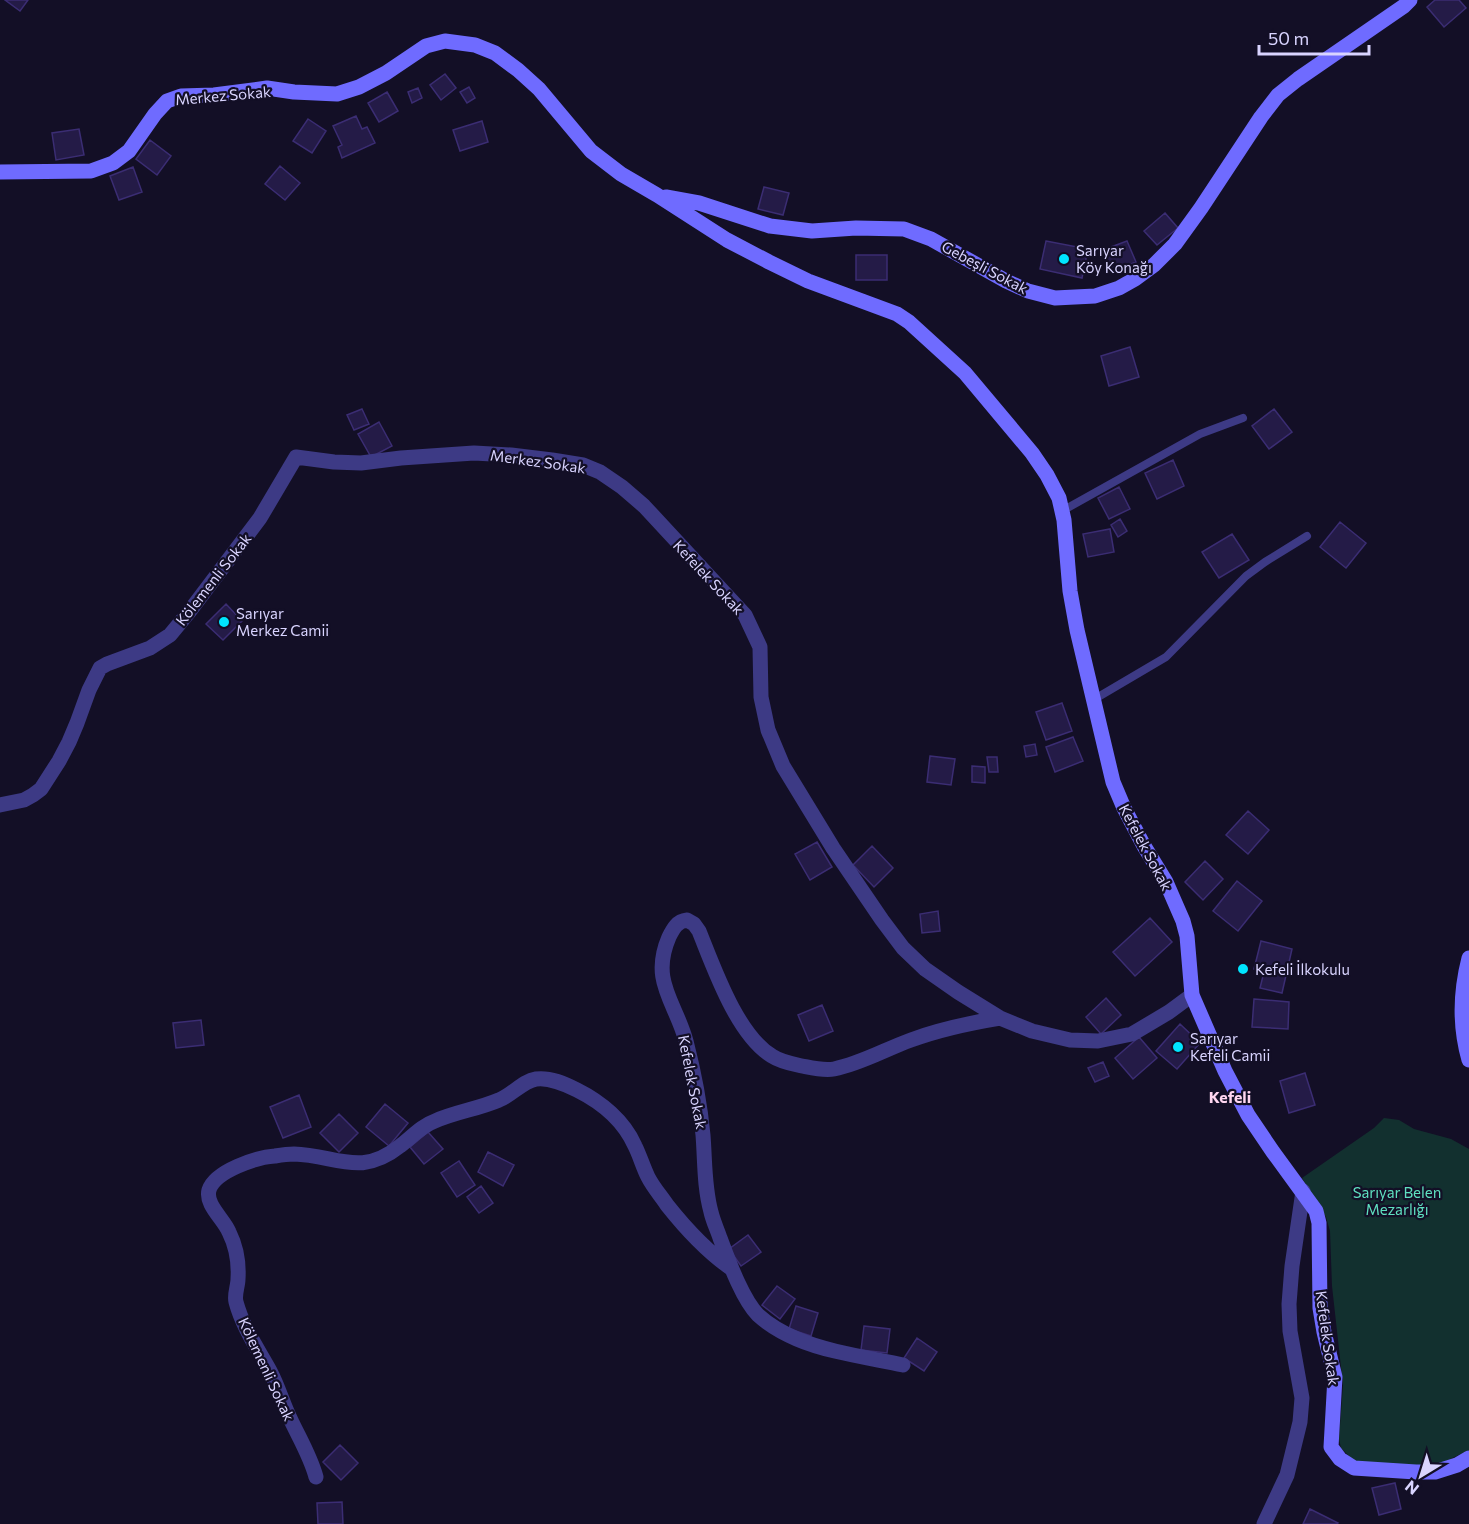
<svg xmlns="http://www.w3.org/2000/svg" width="1469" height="1524" font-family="Commissioner,sans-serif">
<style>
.green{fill:#12302f}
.building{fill:#241b47;stroke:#3b2d73;stroke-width:1.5}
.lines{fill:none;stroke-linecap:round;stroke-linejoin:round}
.lane{stroke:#3d3a85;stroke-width:8}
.street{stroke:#3d3a85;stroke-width:15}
.secondary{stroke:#6f6bff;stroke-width:15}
.poi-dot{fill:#00e5ff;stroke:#130f26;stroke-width:2}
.labels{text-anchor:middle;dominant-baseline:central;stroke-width:4.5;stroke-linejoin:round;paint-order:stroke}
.street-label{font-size:15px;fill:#d9d4ff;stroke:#130f26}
.poi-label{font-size:15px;fill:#d9d4ff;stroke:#130f26;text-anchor:start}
.park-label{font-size:15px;fill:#5fe0c0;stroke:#130f26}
.neighbourhood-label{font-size:16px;font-weight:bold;fill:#ffd6f0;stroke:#130f26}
</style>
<rect width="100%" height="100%" fill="#130f26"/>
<path class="green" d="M 1384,1118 L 1399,1120 L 1414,1129 L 1451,1139 L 1469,1149 L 1469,1450 L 1442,1463 L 1424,1466 L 1355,1462 L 1341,1448 L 1339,1439 L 1343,1385 L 1332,1286 L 1330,1231 L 1326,1217 L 1302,1178 L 1374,1128 Z"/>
<path class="building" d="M 5,0 L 28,0 L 20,11 Z
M 1435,0 L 1459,0 L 1466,8 L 1444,27 L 1427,7 Z
M 445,74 L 456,88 L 441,100 L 430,85 Z
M 469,87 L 475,98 L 467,103 L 460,92 Z
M 418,88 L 422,98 L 412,103 L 408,92 Z
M 387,92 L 398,111 L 379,122 L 368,103 Z
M 356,116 L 362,129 L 367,127 L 375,143 L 342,158 L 338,147 L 342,145 L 333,126 Z
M 308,119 L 326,131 L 312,153 L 293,141 Z
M 482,121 L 488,142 L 460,151 L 453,130 Z
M 79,129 L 84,155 L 56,160 L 52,133 Z
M 150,140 L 171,156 L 157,175 L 136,159 Z
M 280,166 L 300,183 L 285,200 L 265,184 Z
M 133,167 L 142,192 L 119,200 L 110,176 Z
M 764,187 L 789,193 L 783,215 L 758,209 Z
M 1165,213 L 1178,228 L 1157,245 L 1144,231 Z
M 1046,241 L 1088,249 L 1082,278 L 1040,269 Z
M 1127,241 L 1136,262 L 1112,272 L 1103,250 Z
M 856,255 L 887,255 L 887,280 L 856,280 Z
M 1130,347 L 1139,377 L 1109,386 L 1101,356 Z
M 362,409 L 369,424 L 354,430 L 347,415 Z
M 1274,409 L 1292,432 L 1269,449 L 1252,426 Z
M 379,422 L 392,446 L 371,457 L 358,434 Z
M 1173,460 L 1184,486 L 1157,499 L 1145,473 Z
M 1119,487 L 1130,509 L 1109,519 L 1098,498 Z
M 1120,519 L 1127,531 L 1118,537 L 1111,525 Z
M 1340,522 L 1366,543 L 1346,568 L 1320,547 Z
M 1110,529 L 1114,552 L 1088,557 L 1083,534 Z
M 1232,534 L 1249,560 L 1219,578 L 1202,552 Z
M 226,604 L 242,621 L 223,640 L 206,624 Z
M 1062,703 L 1072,731 L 1046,740 L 1036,712 Z
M 1073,737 L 1083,761 L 1055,772 L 1046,747 Z
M 1035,744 L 1037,755 L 1026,757 L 1024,746 Z
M 930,756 L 955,759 L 951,785 L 927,782 Z
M 987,757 L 997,757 L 998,772 L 989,772 Z
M 972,766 L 985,767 L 985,783 L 972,782 Z
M 1248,811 L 1269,830 L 1248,854 L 1226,835 Z
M 817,842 L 832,867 L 810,880 L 795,854 Z
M 872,846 L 893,868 L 874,887 L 853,865 Z
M 1205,861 L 1223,879 L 1203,900 L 1185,882 Z
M 1237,881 L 1262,901 L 1238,931 L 1213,911 Z
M 938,911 L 940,931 L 922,933 L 920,914 Z
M 1150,918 L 1172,942 L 1135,976 L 1113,952 Z
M 1261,941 L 1292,949 L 1282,993 L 1260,988 L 1264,972 L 1254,969 Z
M 1106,998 L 1121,1015 L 1101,1034 L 1086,1017 Z
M 1254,999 L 1289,1002 L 1288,1029 L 1252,1027 Z
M 822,1005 L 833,1031 L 809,1041 L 798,1015 Z
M 201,1020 L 204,1045 L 176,1048 L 173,1023 Z
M 1180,1024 L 1200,1043 L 1177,1069 L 1156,1051 Z
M 1139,1037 L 1157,1058 L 1133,1079 L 1115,1058 Z
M 1103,1062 L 1109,1076 L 1095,1082 L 1088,1068 Z
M 1305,1073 L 1315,1105 L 1289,1113 L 1280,1081 Z
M 299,1095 L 311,1127 L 283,1138 L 270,1107 Z
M 385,1104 L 408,1123 L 389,1146 L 366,1127 Z
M 339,1114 L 358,1133 L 339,1152 L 320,1133 Z
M 428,1132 L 443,1149 L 424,1164 L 410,1147 Z
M 488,1152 L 514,1165 L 503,1186 L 478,1172 Z
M 459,1161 L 475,1185 L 457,1197 L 441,1173 Z
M 481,1186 L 493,1203 L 479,1213 L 467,1197 Z
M 748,1235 L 761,1252 L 741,1266 L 729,1249 Z
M 777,1286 L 795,1299 L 780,1319 L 762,1305 Z
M 796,1306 L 818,1313 L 811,1336 L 789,1329 Z
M 864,1326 L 890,1329 L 887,1353 L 861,1350 Z
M 917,1338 L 937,1352 L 924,1371 L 904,1358 Z
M 340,1445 L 358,1463 L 341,1480 L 323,1462 Z
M 1395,1483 L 1401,1509 L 1379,1515 L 1372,1488 Z
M 342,1502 L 343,1524 L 318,1524 L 317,1503 Z
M 1310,1509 L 1338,1523 L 1337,1524 L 1303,1524 Z"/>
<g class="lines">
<path class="lane" d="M 1062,511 L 1200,434 L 1243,418
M 1093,700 L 1166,657 L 1246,576 L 1265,562 L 1307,536"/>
<path class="street" d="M 0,805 L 24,800 L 33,795 L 41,789 L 59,761 L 69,742 L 77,723 L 89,690 L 100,668 L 107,664 L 150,648 L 170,635 L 189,612 L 260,518 L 296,457 L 334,462 L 361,463 L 401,458 L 474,453 L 511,455 L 552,460 L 583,465 L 600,472 L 622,487 L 644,506 L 745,615 L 760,647 L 761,697 L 768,730 L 783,766 L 833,848 L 882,920 L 903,948 L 925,969 L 958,992 L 1000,1018 L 1032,1031 L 1070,1040 L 1098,1041 L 1132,1034 L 1169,1012 L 1192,995
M 903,1365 C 870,1358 827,1352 797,1339 C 783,1333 769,1325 758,1315 C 742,1299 728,1259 720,1238 C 717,1229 713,1221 711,1212 C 704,1187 705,1160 703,1135 C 700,1103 694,1072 686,1041 C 675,1001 650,981 669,937 C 673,929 677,921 687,920 L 694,924 L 699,931 C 714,968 737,1035 772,1056 C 781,1062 793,1064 802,1066 C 812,1068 824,1071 834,1069 C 860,1064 886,1049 911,1040 C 940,1029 970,1023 1000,1018
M 316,1477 C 310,1455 298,1436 289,1416 C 282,1401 278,1386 270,1371 C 258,1349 243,1328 236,1302 C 234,1295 238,1286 238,1279 C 239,1263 236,1246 229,1232 C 224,1219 205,1205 209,1190 C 215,1171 257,1157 275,1156 C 281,1155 288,1154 294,1154 C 336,1155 360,1178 400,1146 C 412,1137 421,1126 435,1121 C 455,1112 478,1109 499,1100 C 512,1095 523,1081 536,1079 C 550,1077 565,1084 577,1090 C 601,1102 624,1121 635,1146 C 640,1156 643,1167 648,1177 C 653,1187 661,1196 667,1205 C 686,1229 706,1251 732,1269
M 1264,1524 L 1287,1475 L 1300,1422 L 1302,1398 L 1290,1331 L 1289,1304 L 1292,1266 L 1303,1191"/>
<path class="secondary" d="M 0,172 L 91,171 L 113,163 L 129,151 L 155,114 L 167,101 L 181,96 L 214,95 L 267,88 L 294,92 L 337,94 L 359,87 L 386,73 L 426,46 L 445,41 L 475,45 L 495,53 L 518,70 L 539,89 L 591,151 L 621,174 L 657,195 L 727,240 L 769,262 L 808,281 L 897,314 L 909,322 L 965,373 L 1032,453 L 1047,475 L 1059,498 L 1064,520 L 1070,591 L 1077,630 L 1113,782 L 1124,808 L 1144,846 L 1166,882 L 1183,921 L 1187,936 L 1192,995 L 1225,1071 L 1248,1115 L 1273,1152 L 1316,1211 L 1319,1223 L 1320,1308 L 1324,1332 L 1335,1377 L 1331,1447 L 1340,1459 L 1354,1468 L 1416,1472 L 1435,1472 L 1457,1465 L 1469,1458
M 666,197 L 699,203 L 770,226 L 812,231 L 856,228 L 904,229 L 931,239 L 1006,281 L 1028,291 L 1055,298 L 1095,296 L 1119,288 L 1135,279 L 1154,265 L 1175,244 L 1201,208 L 1261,117 L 1278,95 L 1298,79 L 1404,6 L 1410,0
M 1469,958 C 1460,993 1459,1025 1469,1060"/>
</g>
<g class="poi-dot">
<circle cx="1064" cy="259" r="6"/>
<circle cx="224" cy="622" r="6"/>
<circle cx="1243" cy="969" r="6"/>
<circle cx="1178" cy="1047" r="6"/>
</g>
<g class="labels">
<g class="street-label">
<text transform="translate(223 95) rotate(-5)">Merkez Sokak</text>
<text transform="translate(985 267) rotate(28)">Gebeşli Sokak</text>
<text transform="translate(538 461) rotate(8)">Merkez Sokak</text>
<text transform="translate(709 577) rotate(47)">Kefelek Sokak</text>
<text transform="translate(213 579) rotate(-52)">Kölemenli Sokak</text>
<text transform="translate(1146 847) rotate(62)">Kefelek Sokak</text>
<text transform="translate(693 1082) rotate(79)">Kefelek Sokak</text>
<text transform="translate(1328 1338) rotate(82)">Kefelek Sokak</text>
<text transform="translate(267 1369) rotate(65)">Kölemenli Sokak</text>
</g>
<g class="poi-label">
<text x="1076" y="250">Sarıyar<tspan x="1076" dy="17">Köy Konağı</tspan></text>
<text x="236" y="613">Sarıyar<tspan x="236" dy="17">Merkez Camii</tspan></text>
<text x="1255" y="969">Kefeli İlkokulu</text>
<text x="1190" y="1038">Sarıyar<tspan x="1190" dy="17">Kefeli Camii</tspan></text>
</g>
<g class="park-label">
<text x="1397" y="1192">Sarıyar Belen<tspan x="1397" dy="17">Mezarlığı</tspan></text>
</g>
<g class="neighbourhood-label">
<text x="1230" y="1096">Kefeli</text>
</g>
</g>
<g transform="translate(1421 1476) rotate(218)" stroke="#130f26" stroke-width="4.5" paint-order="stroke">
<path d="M0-4.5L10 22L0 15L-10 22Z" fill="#d9d4ff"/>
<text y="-9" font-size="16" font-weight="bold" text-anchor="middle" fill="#d9d4ff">N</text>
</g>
<path d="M1259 45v9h110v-9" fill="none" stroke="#d9d4ff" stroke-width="3"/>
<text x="1268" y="45" font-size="18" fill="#d9d4ff" stroke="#130f26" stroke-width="4.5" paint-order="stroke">50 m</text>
</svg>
